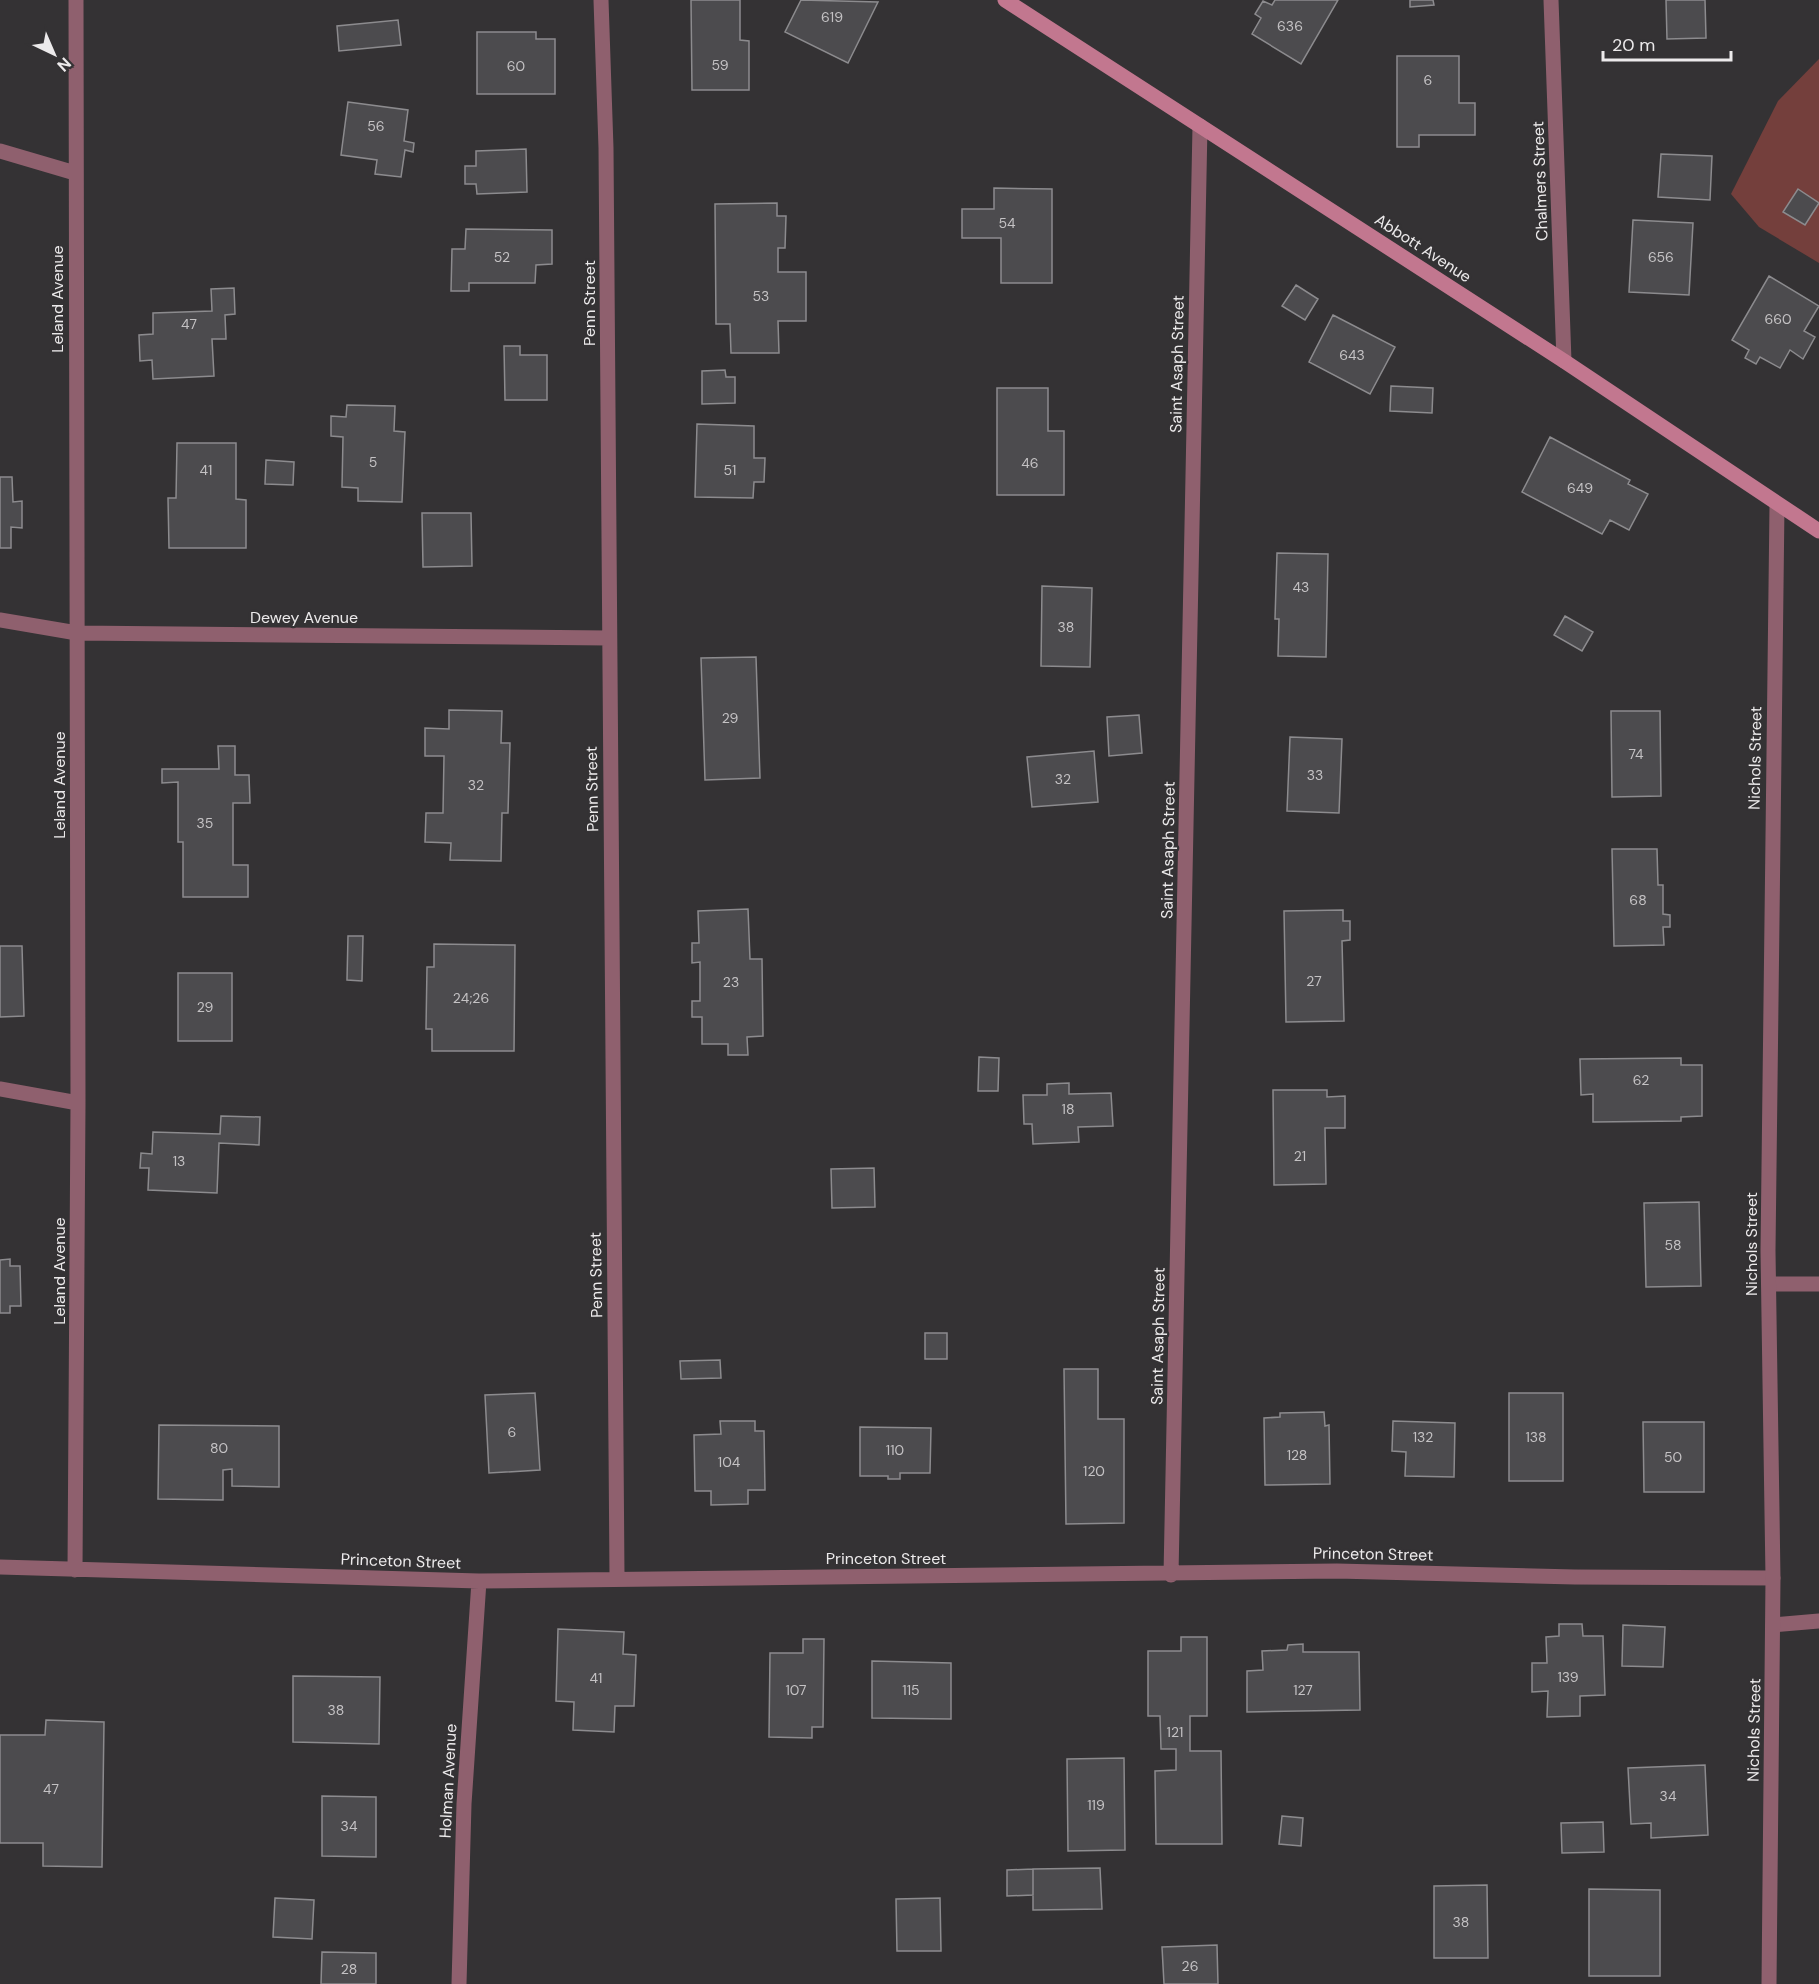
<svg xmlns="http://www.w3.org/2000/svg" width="1819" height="1984" font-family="'DM Sans',sans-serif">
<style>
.green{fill:#743f3c}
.building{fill:#4c4b4e;stroke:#8c8b8e;stroke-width:1.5}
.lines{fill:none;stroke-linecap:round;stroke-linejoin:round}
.service{stroke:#8f606e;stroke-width:15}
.minor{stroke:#8f606e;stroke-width:15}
.tertiary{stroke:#8f606e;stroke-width:15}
.secondary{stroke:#c2778f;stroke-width:15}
.labels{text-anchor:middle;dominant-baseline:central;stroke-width:4.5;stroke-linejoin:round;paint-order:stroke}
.number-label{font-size:14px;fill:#c4c2c4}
.street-label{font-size:16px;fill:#eceaeb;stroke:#343234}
</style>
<rect width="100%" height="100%" fill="#343234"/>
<path class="green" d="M 1819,59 L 1819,263 L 1759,227 L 1731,194 L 1778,101 Z"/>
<path class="building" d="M 691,0 L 740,0 L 740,40 L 749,41 L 749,90 L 692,90 Z
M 801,0 L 878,2 L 848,63 L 785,32 Z
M 1275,0 L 1338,0 L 1301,64 L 1252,34 L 1261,18 L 1255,14 L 1263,1 L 1272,5 Z
M 1410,0 L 1433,0 L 1434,5 L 1410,7 Z
M 1666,0 L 1705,0 L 1706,38 L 1667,39 Z
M 398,20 L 401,45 L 339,51 L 337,26 Z
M 477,32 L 536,32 L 536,39 L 555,39 L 555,94 L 477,94 Z
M 1397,56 L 1459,56 L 1459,103 L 1475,103 L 1475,135 L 1419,135 L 1419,147 L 1397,147 Z
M 348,102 L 408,110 L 404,141 L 414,143 L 413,152 L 405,150 L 401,177 L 375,174 L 377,160 L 341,155 Z
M 526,149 L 527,192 L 477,194 L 476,184 L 465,184 L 465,166 L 476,166 L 476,151 Z
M 1661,154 L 1712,156 L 1710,200 L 1658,197 Z
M 994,188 L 1052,189 L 1052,283 L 1001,283 L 1001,238 L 962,238 L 962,209 L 994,209 Z
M 1798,189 L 1819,203 L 1805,225 L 1783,212 Z
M 777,203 L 777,216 L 786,216 L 785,248 L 778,248 L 778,272 L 806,272 L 806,321 L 778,321 L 779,353 L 731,353 L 730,324 L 716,324 L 715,204 Z
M 1633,220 L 1693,223 L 1689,295 L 1629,292 Z
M 466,229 L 552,230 L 552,264 L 536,265 L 535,283 L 469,283 L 469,291 L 451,291 L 452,249 L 465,249 Z
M 1769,276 L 1819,306 L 1804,331 L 1815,337 L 1803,359 L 1790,350 L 1780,368 L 1760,357 L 1756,364 L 1745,358 L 1749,350 L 1732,340 Z
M 1296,285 L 1318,299 L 1305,320 L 1282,306 Z
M 234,288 L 235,314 L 225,315 L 226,339 L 212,339 L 214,376 L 153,379 L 152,360 L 140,361 L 139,335 L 153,334 L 153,313 L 212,311 L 211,289 Z
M 1333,315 L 1395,347 L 1370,394 L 1309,362 Z
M 504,346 L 520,346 L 520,355 L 547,355 L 547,400 L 505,400 Z
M 725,370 L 726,377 L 735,377 L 735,403 L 702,404 L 702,371 Z
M 1391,386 L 1433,388 L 1432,413 L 1390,411 Z
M 997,388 L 1048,388 L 1048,431 L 1064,431 L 1064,495 L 997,495 Z
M 347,405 L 395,406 L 394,431 L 405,432 L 402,502 L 358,501 L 358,488 L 342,487 L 343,437 L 331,436 L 331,416 L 346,417 Z
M 697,424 L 754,426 L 754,458 L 765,458 L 764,482 L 754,482 L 753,498 L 695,497 Z
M 1550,437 L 1630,480 L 1628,484 L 1648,494 L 1629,530 L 1610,520 L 1602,534 L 1522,492 Z
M 177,443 L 236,443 L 236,499 L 246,500 L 246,548 L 169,548 L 168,498 L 176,498 Z
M 266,460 L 294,462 L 293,485 L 265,484 Z
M 0,477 L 12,477 L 13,502 L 22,501 L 22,528 L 11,527 L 11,548 L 0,548 Z
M 422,513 L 471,513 L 472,566 L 423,567 Z
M 1277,553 L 1328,554 L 1326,657 L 1278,656 L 1279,619 L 1275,619 Z
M 1042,586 L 1092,588 L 1090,667 L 1041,666 Z
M 1565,616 L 1593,632 L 1582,651 L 1554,635 Z
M 756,657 L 760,778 L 705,780 L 701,658 Z
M 449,710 L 502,711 L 501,743 L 510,743 L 508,813 L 502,813 L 501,861 L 450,860 L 451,843 L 425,842 L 426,813 L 443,813 L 444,756 L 425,756 L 425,728 L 449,729 Z
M 1611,711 L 1660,711 L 1661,796 L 1612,797 Z
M 1139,715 L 1142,753 L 1109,756 L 1107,717 Z
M 1290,737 L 1342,739 L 1339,813 L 1287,811 Z
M 218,746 L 235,746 L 235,775 L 249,775 L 250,803 L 233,803 L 233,865 L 248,865 L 248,897 L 183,897 L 183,842 L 178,842 L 178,782 L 162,783 L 162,769 L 219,769 Z
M 1094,751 L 1098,802 L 1032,807 L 1027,757 Z
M 1612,849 L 1657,849 L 1658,885 L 1663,885 L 1663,914 L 1670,915 L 1670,927 L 1663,927 L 1664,945 L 1614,946 Z
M 748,909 L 750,959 L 762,959 L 763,1036 L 747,1037 L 748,1055 L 728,1055 L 728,1044 L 702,1044 L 702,1017 L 692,1017 L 692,1001 L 700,1001 L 700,962 L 692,963 L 692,943 L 699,943 L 698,911 Z
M 1343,910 L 1343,921 L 1350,921 L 1350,940 L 1342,941 L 1344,1021 L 1286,1022 L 1284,911 Z
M 348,936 L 363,936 L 362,981 L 347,980 Z
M 434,944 L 515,945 L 514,1051 L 432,1051 L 432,1029 L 426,1029 L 427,967 L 434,967 Z
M 0,946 L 22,946 L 24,1016 L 0,1017 Z
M 178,973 L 232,973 L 232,1041 L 178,1041 Z
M 979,1057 L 999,1058 L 998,1091 L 978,1091 Z
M 1681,1058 L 1681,1065 L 1702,1065 L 1702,1116 L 1681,1117 L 1681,1121 L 1593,1122 L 1593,1094 L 1581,1095 L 1580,1059 Z
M 1069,1083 L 1069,1094 L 1111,1093 L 1113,1126 L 1078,1127 L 1079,1142 L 1033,1144 L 1032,1124 L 1024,1124 L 1023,1095 L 1047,1095 L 1047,1084 Z
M 1273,1090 L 1327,1090 L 1327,1097 L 1345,1096 L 1345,1128 L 1325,1128 L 1326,1184 L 1274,1185 Z
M 221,1116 L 260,1117 L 259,1145 L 219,1143 L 217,1193 L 148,1190 L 149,1168 L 140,1168 L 141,1153 L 152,1154 L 153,1132 L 220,1134 Z
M 874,1168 L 875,1207 L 832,1208 L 831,1169 Z
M 1699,1202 L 1701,1286 L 1646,1287 L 1644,1203 Z
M 10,1259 L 10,1266 L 20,1266 L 21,1306 L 10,1306 L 10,1313 L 0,1313 L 0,1260 Z
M 925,1333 L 947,1333 L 947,1359 L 925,1359 Z
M 720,1360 L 721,1378 L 681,1379 L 680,1361 Z
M 1064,1369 L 1098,1369 L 1098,1419 L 1124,1419 L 1124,1523 L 1066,1524 Z
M 535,1393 L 540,1470 L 489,1473 L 485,1395 Z
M 1509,1393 L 1563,1393 L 1563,1481 L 1509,1481 Z
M 1324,1412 L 1325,1426 L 1329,1425 L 1330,1484 L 1265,1485 L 1264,1418 L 1280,1417 L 1280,1413 Z
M 720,1421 L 755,1421 L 755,1431 L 764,1431 L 765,1490 L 748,1490 L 748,1504 L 711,1505 L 711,1491 L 695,1491 L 694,1435 L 721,1434 Z
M 1393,1421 L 1455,1423 L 1454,1477 L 1405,1476 L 1406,1452 L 1392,1451 Z
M 1643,1422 L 1704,1422 L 1704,1492 L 1644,1492 Z
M 159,1425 L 279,1426 L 279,1487 L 232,1486 L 232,1469 L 223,1470 L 223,1500 L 158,1499 Z
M 860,1427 L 931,1428 L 930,1473 L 900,1473 L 900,1479 L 888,1479 L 888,1476 L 860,1476 Z
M 1559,1624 L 1582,1624 L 1583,1636 L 1603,1636 L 1605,1695 L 1580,1696 L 1580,1716 L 1547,1717 L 1548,1691 L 1532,1692 L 1532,1663 L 1547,1663 L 1546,1637 L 1559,1636 Z
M 1623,1625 L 1665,1627 L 1663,1667 L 1622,1666 Z
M 558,1629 L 624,1632 L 623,1654 L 636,1655 L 634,1706 L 615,1706 L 614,1732 L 573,1730 L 574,1702 L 556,1701 Z
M 1181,1637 L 1207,1637 L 1207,1716 L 1190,1716 L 1190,1751 L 1221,1751 L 1222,1844 L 1156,1844 L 1155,1771 L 1176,1770 L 1176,1749 L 1161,1749 L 1160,1716 L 1148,1716 L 1148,1651 L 1181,1651 Z
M 803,1639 L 824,1639 L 823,1727 L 812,1727 L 812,1738 L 769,1737 L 770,1653 L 803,1653 Z
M 1303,1644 L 1303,1652 L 1359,1652 L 1360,1710 L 1247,1712 L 1247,1671 L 1263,1670 L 1262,1651 L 1287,1650 L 1288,1645 Z
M 872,1661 L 951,1663 L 951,1719 L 872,1718 Z
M 293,1676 L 380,1677 L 379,1744 L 293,1742 Z
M 46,1720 L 104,1722 L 102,1867 L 43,1866 L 43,1843 L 0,1843 L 0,1735 L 45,1735 Z
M 1124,1758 L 1125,1850 L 1068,1851 L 1067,1759 Z
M 1705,1765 L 1708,1835 L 1651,1838 L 1651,1823 L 1631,1824 L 1628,1768 Z
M 322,1796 L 376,1797 L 376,1857 L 322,1856 Z
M 1282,1816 L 1303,1818 L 1301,1846 L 1279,1844 Z
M 1603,1822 L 1604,1852 L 1562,1853 L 1561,1823 Z
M 1100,1868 L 1102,1909 L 1033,1910 L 1033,1869 Z
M 1033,1869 L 1033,1895 L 1007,1896 L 1007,1870 Z
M 1487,1885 L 1488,1958 L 1434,1958 L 1434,1886 Z
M 1589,1889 L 1660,1890 L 1660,1976 L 1589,1976 Z
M 275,1898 L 314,1900 L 312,1939 L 273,1937 Z
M 940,1898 L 941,1951 L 897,1951 L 896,1899 Z
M 1217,1945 L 1218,1984 L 1164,1984 L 1162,1947 Z
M 322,1952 L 376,1953 L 376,1984 L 321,1984 Z"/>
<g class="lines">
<path class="service" d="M 1769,1284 L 1819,1284
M 1773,1625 L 1819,1621"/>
<path class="minor" d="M 601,0 L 606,148 L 617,1577
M 0,151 L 75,173
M 0,620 L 77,633 L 608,638
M 0,1089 L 78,1103
M 0,1567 L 479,1581 L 1337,1571 L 1575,1577 L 1773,1578
M 75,1570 L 78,1103 L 76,0
M 1171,1575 L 1200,126
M 459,1984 L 464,1804 L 479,1581"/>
<path class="tertiary" d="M 1551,0 L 1564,361
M 1769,1984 L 1773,1578 L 1768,1251 L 1777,505"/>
<path class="secondary" d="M 1005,0 L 1564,361 L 1819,531"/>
</g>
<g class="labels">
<g class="number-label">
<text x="832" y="17">619</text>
<text x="1290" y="26">636</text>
<text x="720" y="65">59</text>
<text x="516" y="66">60</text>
<text x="1428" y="80">6</text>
<text x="376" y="126">56</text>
<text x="1007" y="223">54</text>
<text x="502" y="257">52</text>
<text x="1661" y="257">656</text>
<text x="761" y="296">53</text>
<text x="1778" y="319">660</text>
<text x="189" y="324">47</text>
<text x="1352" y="355">643</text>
<text x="373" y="462">5</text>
<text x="1030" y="463">46</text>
<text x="206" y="470">41</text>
<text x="730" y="470">51</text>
<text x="1580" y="488">649</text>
<text x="1301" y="587">43</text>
<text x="1066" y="627">38</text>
<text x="730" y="718">29</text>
<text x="1636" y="754">74</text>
<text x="1315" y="775">33</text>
<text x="1063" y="779">32</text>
<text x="476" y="785">32</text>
<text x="205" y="823">35</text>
<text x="1638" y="900">68</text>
<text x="1314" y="981">27</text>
<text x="731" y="982">23</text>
<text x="471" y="998">24;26</text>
<text x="205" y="1007">29</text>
<text x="1641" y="1080">62</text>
<text x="1068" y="1109">18</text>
<text x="1300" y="1156">21</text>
<text x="179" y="1161">13</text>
<text x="1673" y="1245">58</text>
<text x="512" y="1432">6</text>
<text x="1423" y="1437">132</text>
<text x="1536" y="1437">138</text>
<text x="219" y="1448">80</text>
<text x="895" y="1450">110</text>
<text x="1297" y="1455">128</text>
<text x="1673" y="1457">50</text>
<text x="729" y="1462">104</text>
<text x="1094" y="1471">120</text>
<text x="1568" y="1677">139</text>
<text x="596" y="1678">41</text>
<text x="796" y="1690">107</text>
<text x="911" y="1690">115</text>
<text x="1303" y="1690">127</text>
<text x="336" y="1710">38</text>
<text x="1175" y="1732">121</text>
<text x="51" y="1789">47</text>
<text x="1668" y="1796">34</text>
<text x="1096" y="1805">119</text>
<text x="349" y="1826">34</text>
<text x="1461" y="1922">38</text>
<text x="1190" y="1966">26</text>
<text x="349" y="1969">28</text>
</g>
<g class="street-label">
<text transform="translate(1540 181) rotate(-92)">Chalmers Street</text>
<text transform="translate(1423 248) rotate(33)">Abbott Avenue</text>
<text transform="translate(57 299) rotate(-90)">Leland Avenue</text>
<text transform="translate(589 303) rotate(-90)">Penn Street</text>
<text transform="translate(1177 364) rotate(-89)">Saint Asaph Street</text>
<text x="304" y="617">Dewey Avenue</text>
<text transform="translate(1755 758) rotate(-89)">Nichols Street</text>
<text transform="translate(59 785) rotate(-90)">Leland Avenue</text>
<text transform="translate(592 789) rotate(-91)">Penn Street</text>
<text transform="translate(1168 850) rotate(-89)">Saint Asaph Street</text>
<text transform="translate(1751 1244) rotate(-90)">Nichols Street</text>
<text transform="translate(59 1271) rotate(-90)">Leland Avenue</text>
<text transform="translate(596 1275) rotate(-91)">Penn Street</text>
<text transform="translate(1158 1336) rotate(-89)">Saint Asaph Street</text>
<text transform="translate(1373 1554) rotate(1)">Princeton Street</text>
<text x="886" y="1558">Princeton Street</text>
<text transform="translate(401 1561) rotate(2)">Princeton Street</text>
<text transform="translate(1754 1730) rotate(-89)">Nichols Street</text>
<text transform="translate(448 1781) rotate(-87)">Holman Avenue</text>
</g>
</g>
<g transform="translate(54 54) rotate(136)" stroke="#343234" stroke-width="4.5" paint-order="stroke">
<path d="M0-4.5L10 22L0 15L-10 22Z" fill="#eceaeb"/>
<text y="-9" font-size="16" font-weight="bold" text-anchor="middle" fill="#eceaeb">N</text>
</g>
<path d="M1603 51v9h128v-9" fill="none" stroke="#eceaeb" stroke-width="3"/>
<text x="1612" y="51" font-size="18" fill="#eceaeb" stroke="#343234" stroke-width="4.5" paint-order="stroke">20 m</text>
</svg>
